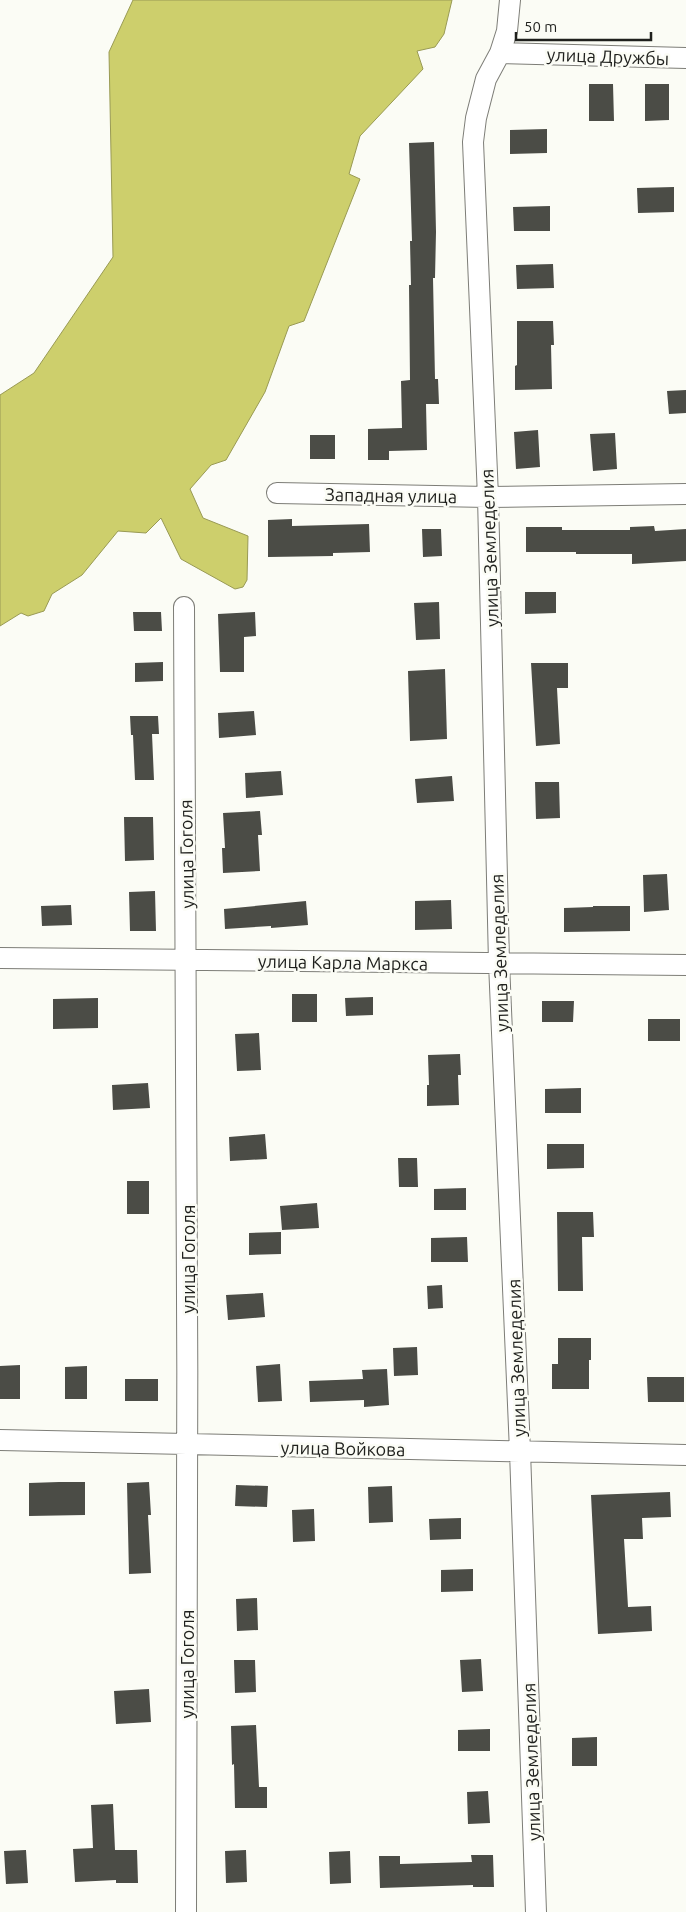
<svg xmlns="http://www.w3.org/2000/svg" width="686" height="1912" font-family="Ubuntu,sans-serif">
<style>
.water{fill:#cdcf6c;stroke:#999a54}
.building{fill:#4b4c46}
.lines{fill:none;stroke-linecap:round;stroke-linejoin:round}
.minor-casing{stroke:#7d7d77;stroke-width:22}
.minor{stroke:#fff;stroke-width:20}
.labels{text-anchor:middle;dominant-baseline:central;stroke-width:5;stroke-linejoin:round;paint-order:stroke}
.street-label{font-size:18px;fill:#1f201d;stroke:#fbfcf5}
</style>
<rect width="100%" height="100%" fill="#fbfcf5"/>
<path class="water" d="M 133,0 L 452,0 L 444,34 L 435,47 L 417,51 L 423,69 L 360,136 L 349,174 L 360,179 L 304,321 L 289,326 L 265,392 L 226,460 L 211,465 L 190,489 L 203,518 L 248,536 L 247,580 L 243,587 L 235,589 L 181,559 L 161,518 L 146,533 L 118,531 L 82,575 L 52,594 L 44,611 L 28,616 L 21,613 L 0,626 L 0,395 L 34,373 L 113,257 L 109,52 Z"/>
<path class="building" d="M 589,84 L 613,84 L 614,121 L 589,121 Z
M 645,84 L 669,84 L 669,120 L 645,121 Z
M 547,129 L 547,153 L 510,154 L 510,130 Z
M 434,142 L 436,232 L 435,278 L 433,278 L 435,379 L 438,379 L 439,404 L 426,404 L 427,450 L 389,451 L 389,460 L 368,460 L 368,429 L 402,428 L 401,381 L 410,380 L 409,285 L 411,285 L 410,241 L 412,241 L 409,143 Z
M 674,187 L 674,212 L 638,213 L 637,188 Z
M 550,206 L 550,231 L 514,231 L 513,207 Z
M 553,264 L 554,288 L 517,289 L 516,265 Z
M 517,321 L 553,321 L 554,345 L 551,345 L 552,389 L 515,390 L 515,366 L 517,365 Z
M 686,390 L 686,413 L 669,414 L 667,391 Z
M 538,430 L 540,467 L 516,469 L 514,432 Z
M 615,433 L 617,469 L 593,471 L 590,434 Z
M 310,435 L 335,435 L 335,459 L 310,459 Z
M 292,519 L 292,526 L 369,524 L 370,552 L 333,553 L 333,556 L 268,557 L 268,520 Z
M 654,526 L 655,531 L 686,529 L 686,561 L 632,564 L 632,554 L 576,554 L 576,552 L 526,552 L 526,527 L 562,527 L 562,530 L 630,530 L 630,527 Z
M 422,529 L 441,529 L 442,556 L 423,557 Z
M 525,592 L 556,592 L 556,613 L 525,614 Z
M 439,602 L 440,639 L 416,640 L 414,603 Z
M 133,612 L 161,612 L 162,631 L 134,631 Z
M 255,612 L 256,636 L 244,637 L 244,672 L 220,672 L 218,614 Z
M 163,662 L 163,681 L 135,682 L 135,663 Z
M 531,663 L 568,663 L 568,688 L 557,688 L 560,744 L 536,746 Z
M 445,669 L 447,739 L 410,741 L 408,671 Z
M 254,711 L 256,735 L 219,738 L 218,713 Z
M 130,716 L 158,716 L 159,734 L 152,734 L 154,780 L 135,780 L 133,735 L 131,735 Z
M 281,771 L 283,795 L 246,798 L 245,773 Z
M 452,776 L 454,801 L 417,803 L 415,779 Z
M 535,782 L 559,782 L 560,818 L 536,819 Z
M 260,811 L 262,835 L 258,835 L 260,871 L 223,873 L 222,848 L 225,848 L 223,813 Z
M 124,817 L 153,817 L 154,860 L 125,861 Z
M 667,874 L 669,910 L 644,912 L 643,875 Z
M 155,891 L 156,931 L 130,931 L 129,892 Z
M 451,900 L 452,929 L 415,930 L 415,901 Z
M 306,901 L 308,925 L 271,928 L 271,926 L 225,929 L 224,909 Z
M 71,905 L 72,925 L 42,926 L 41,906 Z
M 593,906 L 630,906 L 630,931 L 564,932 L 564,908 L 593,907 Z
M 292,994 L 317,994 L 317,1022 L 292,1022 Z
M 373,997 L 373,1015 L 346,1016 L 345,998 Z
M 98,998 L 98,1028 L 53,1029 L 53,999 Z
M 542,1001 L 574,1001 L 573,1022 L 542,1022 Z
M 648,1019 L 680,1019 L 680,1041 L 648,1041 Z
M 259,1033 L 261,1070 L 237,1071 L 235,1034 Z
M 460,1054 L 461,1075 L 458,1075 L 459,1105 L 427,1106 L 427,1085 L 429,1085 L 428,1055 Z
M 148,1083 L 150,1108 L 113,1110 L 112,1085 Z
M 581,1088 L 581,1113 L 545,1113 L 545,1089 Z
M 265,1134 L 267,1159 L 230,1161 L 229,1137 Z
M 547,1144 L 584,1144 L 584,1168 L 547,1169 Z
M 398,1158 L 417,1158 L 418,1187 L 399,1187 Z
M 127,1181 L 149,1181 L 149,1214 L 127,1214 Z
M 466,1188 L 466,1210 L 434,1210 L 434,1189 Z
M 317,1203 L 319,1228 L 282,1230 L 280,1206 Z
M 557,1212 L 593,1212 L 594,1237 L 582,1237 L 583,1291 L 558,1291 Z
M 281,1232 L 281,1254 L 249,1255 L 249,1233 Z
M 467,1237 L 468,1262 L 431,1262 L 431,1238 Z
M 442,1285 L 443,1308 L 428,1309 L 427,1286 Z
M 263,1293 L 265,1317 L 228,1320 L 226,1295 Z
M 558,1338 L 591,1338 L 591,1360 L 589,1360 L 589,1389 L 552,1389 L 552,1364 L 558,1364 Z
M 417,1347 L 418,1375 L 394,1376 L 393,1348 Z
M 280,1364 L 282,1401 L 258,1402 L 256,1366 Z
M 20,1365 L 20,1399 L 0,1399 L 0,1366 Z
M 87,1366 L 87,1399 L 65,1399 L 65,1367 Z
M 387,1369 L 389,1405 L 364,1407 L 364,1400 L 310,1402 L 309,1381 L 363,1379 L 362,1370 Z
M 647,1377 L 684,1377 L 684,1402 L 648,1402 Z
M 125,1379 L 158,1379 L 158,1401 L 125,1401 Z
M 59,1482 L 85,1482 L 85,1515 L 29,1516 L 29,1483 Z
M 149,1482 L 151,1515 L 148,1515 L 151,1573 L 129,1574 L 127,1483 Z
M 236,1485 L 268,1486 L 267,1507 L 235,1506 Z
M 392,1486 L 393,1522 L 369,1523 L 368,1487 Z
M 670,1492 L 671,1517 L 642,1518 L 643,1539 L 624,1539 L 628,1607 L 651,1606 L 652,1631 L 598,1634 L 591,1495 Z
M 314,1509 L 315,1541 L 293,1542 L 292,1510 Z
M 461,1518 L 461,1539 L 430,1540 L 429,1519 Z
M 473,1569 L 473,1591 L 441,1592 L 441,1570 Z
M 257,1598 L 258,1630 L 237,1631 L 236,1599 Z
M 481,1659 L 483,1691 L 462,1692 L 460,1660 Z
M 234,1660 L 255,1660 L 256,1692 L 235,1693 Z
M 149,1689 L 151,1722 L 116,1724 L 114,1691 Z
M 256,1725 L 259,1787 L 267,1787 L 267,1808 L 235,1808 L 234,1764 L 232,1765 L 231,1726 Z
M 490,1729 L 490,1751 L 458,1751 L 458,1730 Z
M 597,1737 L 597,1766 L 572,1766 L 572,1738 Z
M 488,1791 L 490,1823 L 468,1824 L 467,1792 Z
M 113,1804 L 115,1850 L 137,1850 L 138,1883 L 116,1883 L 116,1880 L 75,1882 L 73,1849 L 93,1848 L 91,1805 Z
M 26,1850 L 28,1883 L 6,1884 L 4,1851 Z
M 246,1850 L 247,1882 L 226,1883 L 225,1851 Z
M 350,1851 L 351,1883 L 330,1884 L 329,1852 Z
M 471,1855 L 493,1855 L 494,1887 L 473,1887 L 473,1885 L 380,1888 L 379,1856 L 400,1856 L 400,1864 L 472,1862 Z"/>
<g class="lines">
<defs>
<path id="minor" d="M 510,0 L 507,31 L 500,53 L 486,79 L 476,118 L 473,142 L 488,497 L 499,963 L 520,1451 L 536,1912
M 500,53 L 686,58
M 277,493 L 488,497 L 686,494
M 184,607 C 188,1042 188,1477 186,1912
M 0,958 L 686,965
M 0,1440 L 686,1455"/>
</defs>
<use href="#minor" class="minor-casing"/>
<use href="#minor" class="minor"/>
</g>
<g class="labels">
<g class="street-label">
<text transform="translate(608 56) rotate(2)">улица Дружбы</text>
<text transform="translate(391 495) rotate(1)">Западная улица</text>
<text transform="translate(489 548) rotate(-92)">улица Земледелия</text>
<text transform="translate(186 854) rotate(-91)">улица Гоголя</text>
<text transform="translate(499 953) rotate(-92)">улица Земледелия</text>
<text transform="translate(343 962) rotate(1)">улица Карла Маркса</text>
<text transform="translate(188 1259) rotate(-90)">улица Гоголя</text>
<text transform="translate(516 1358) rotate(-92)">улица Земледелия</text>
<text transform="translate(343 1448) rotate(1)">улица Войкова</text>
<text transform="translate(187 1664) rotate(-90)">улица Гоголя</text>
<text transform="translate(531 1762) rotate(-92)">улица Земледелия</text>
</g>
</g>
<path d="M516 32v8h135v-8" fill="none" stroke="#1f201d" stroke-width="2.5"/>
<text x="524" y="32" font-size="15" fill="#1f201d" stroke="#fbfcf5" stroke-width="4" paint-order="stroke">50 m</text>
</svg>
